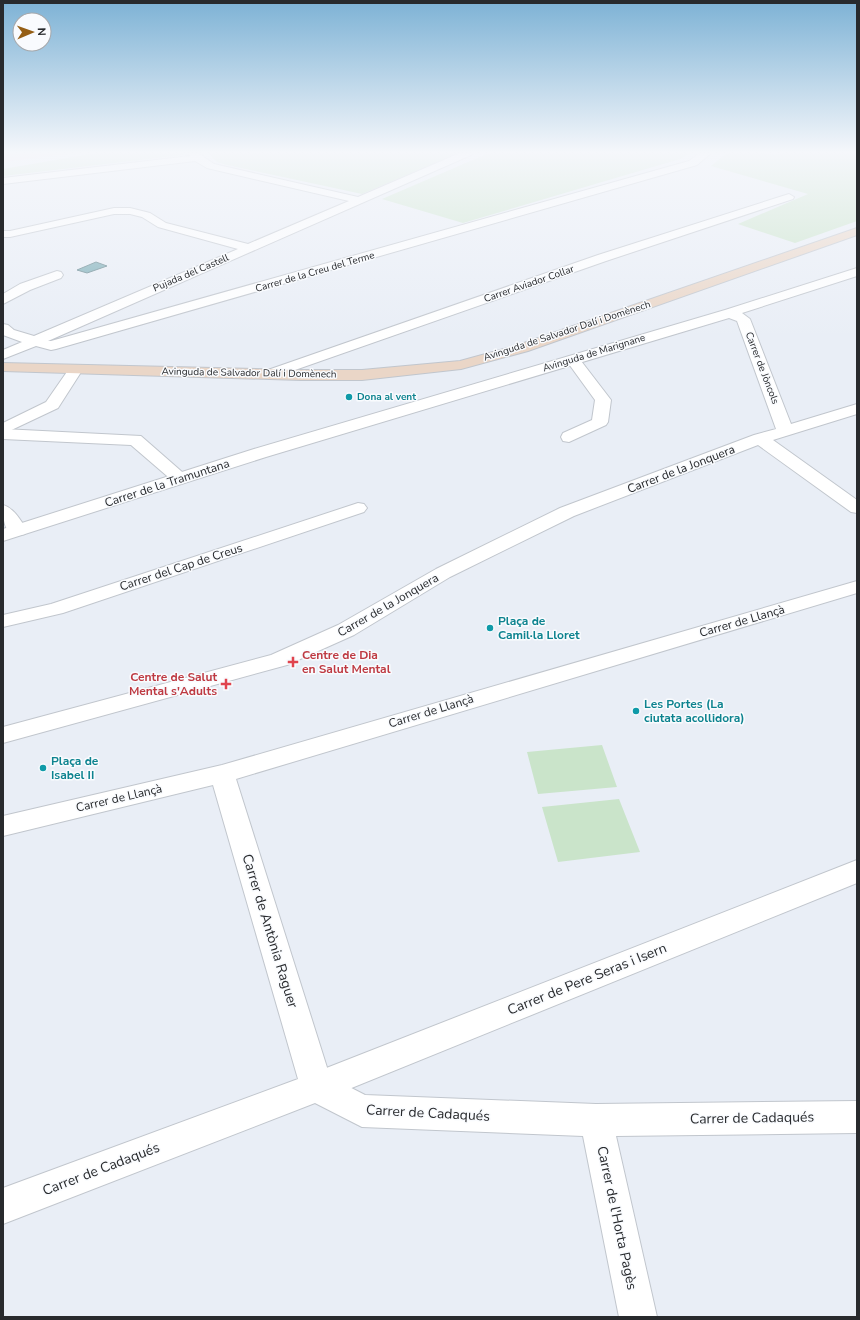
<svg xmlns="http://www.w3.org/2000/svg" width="860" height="1320" font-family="'Nunito Sans',sans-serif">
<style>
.medical{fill:#f4dce6}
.green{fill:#cae4ca}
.water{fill:#7daeb8;stroke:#64868e}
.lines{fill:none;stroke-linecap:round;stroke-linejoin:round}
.pedestrian-casing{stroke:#c1c6cd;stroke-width:2}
.minor-casing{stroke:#c1c6cd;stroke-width:2}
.secondary-casing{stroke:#c1c6cd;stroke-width:2}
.pedestrian{fill:#fff;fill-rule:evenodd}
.minor{fill:#fff;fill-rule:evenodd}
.secondary{fill:#ead6c7;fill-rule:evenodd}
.culture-dot{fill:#0f9aa8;stroke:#f9fbfe;stroke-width:1.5}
.health-dot{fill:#e0444e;stroke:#f9fbfe;stroke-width:1.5}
.labels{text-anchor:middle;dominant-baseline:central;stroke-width:3;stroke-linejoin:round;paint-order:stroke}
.far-street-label{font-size:10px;fill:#282a2d;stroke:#f9fbfe}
.far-culture-label{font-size:10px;font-weight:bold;fill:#0d838f;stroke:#f9fbfe;text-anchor:start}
.street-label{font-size:12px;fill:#282a2d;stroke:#f9fbfe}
.culture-label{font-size:12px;font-weight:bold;fill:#0d838f;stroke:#f9fbfe;text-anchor:start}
.health-label{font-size:12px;font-weight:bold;fill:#be3a42;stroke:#f9fbfe;text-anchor:start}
.near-street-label{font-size:14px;fill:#282a2d;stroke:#f9fbfe}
</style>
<rect width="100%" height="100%" fill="#e9eef6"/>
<path class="medical" d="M 3,153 L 75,153 L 3,162 Z"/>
<path class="green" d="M 96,153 L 182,153 L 183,155 L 3,176 L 3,169 Z
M 208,153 L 459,153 L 362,194 L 227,165 L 217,162 Z
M 489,153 L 691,153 L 680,159 L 463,223 L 382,199 Z
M 727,153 L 766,153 L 775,155 L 782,153 L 857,153 L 857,221 L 795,243 L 738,224 L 808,194 L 711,166 Z
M 602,745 L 617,787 L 538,794 L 527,752 Z
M 619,799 L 640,852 L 558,862 L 542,807 Z"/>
<path class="water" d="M 96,262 L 107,266 L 87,273 L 77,270 Z"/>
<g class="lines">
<defs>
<path id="pedestrian" d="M 573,356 L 578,357 L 611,400 L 608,422 L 606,425 L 569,442 L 563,441 L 561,437 L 563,433 L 592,420 L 595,400 L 566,360 L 568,357 Z
M 3,429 L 141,436 L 189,478 L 186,482 L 180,483 L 174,482 L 131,445 L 3,439 Z
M 358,503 L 364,504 L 367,508 L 364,512 L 63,613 L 3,627 L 3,615 L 51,604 Z
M 3,505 C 14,508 21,521 27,530 L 25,534 C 4,539 3,521 3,505 Z
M 857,860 L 857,883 L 317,1102 L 306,1098 L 301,1087 L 306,1076 Z"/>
<path id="minor" d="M 188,153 L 198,153 L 214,164 L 358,197 L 460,153 L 473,153 L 471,155 L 48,341 L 51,341 L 689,161 L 700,153 L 711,153 L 697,165 L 56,349 L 51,350 L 36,346 L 3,359 L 3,350 L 22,342 L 3,335 L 3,324 L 8,325 L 14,330 L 34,336 L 238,249 L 158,227 L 142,217 L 130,214 L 114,214 L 10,237 L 3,237 L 3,231 L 10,231 L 114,208 L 130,208 L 150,213 L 166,223 L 248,244 L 349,201 L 207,168 L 195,161 L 3,184 L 3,178 L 190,156 Z
M 789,194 L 794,197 L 793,199 L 606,261 L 275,377 L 270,379 L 265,377 L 262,374 L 265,371 L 598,255 Z
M 857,268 L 857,276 L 742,313 L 750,319 L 791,424 L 857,404 L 857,414 L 773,440 L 857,500 L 857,513 L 851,512 L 758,445 L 574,516 L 450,577 L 354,635 L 287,665 L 3,743 L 3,727 L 271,655 L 338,625 L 436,569 L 560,508 L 754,435 L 776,429 L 737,321 L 729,318 L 266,457 L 3,541 L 3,529 L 254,449 L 725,310 Z
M 57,271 L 61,272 L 63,275 L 61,278 L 30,290 L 3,304 L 3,294 L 20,284 Z
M 76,365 L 81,366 L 83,369 L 58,408 L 3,434 L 3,423 L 46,402 L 71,366 Z
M 857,581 L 857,593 L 236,779 L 330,1077 L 365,1095 L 596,1104 L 857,1101 L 857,1133 L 616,1136 L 657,1317 L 619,1317 L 583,1136 L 362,1127 L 315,1103 L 3,1224 L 3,1188 L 298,1079 L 213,785 L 3,836 L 3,816 L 222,765 Z"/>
<path id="secondary" d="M 857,228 L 857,235 L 528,351 L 461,369 L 362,380 L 301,380 L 3,371 L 3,363 L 301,370 L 362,370 L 460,361 L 518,345 Z"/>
</defs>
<use href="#pedestrian" class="pedestrian-casing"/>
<use href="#minor" class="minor-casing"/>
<use href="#secondary" class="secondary-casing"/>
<use href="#pedestrian" class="pedestrian"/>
<use href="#minor" class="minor"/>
<use href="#secondary" class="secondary"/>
</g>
<linearGradient id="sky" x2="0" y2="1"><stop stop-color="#7db2d5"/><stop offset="0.45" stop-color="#f5f7fb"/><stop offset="1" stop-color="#f5f7fb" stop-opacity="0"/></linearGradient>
<rect width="860" height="338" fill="url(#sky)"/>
<g class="culture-dot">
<circle cx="349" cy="397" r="4"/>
<circle cx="490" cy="628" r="4"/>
<circle cx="636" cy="711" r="4"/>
<circle cx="43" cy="768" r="4"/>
</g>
<g class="health-dot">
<path d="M291 656h4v4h4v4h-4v4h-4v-4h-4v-4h4z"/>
<path d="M224 678h4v4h4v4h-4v4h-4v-4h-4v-4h4z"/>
</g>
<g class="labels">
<g class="far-street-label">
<text transform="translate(315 272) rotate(-16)">Carrer de la Creu del Terme</text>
<text transform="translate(191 273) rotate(-23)">Pujada del Castell</text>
<text transform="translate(529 284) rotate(-19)">Carrer Aviador Collar</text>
<text transform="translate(567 331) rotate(-18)">Avinguda de Salvador Dalí i Domènech</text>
<text transform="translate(594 353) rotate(-17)">Avinguda de Marignane</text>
<text transform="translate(762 368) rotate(69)">Carrer de Jòncols</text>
<text transform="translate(249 373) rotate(1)">Avinguda de Salvador Dalí i Domènech</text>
</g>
<g class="far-culture-label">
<text x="357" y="397">Dona al vent</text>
</g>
<g class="street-label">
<text transform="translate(681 469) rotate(-21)">Carrer de la Jonquera</text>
<text transform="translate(167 483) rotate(-18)">Carrer de la Tramuntana</text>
<text transform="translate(181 567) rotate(-18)">Carrer del Cap de Creus</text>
<text transform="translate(388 605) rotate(-30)">Carrer de la Jonquera</text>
<text transform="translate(742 621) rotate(-16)">Carrer de Llançà</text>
<text transform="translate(431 711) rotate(-17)">Carrer de Llançà</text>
<text transform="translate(119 798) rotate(-13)">Carrer de Llançà</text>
</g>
<g class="culture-label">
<text x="498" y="621">Plaça de<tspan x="498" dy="14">Camil·la Lloret</tspan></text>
<text x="644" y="704">Les Portes (La<tspan x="644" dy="14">ciutata acollidora)</tspan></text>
<text x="51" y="761">Plaça de<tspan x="51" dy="14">Isabel II</tspan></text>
</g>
<g class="health-label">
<text x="302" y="655">Centre de Dia<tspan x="302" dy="14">en Salut Mental</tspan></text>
<text x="217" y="677" text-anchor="end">Centre de Salut<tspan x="217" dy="14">Mental s'Adults</tspan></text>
</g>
<g class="near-street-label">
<text transform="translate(270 931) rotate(73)">Carrer de Antònia Raguer</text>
<text transform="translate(587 979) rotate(-22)">Carrer de Pere Seras i Isern</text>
<text transform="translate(428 1113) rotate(3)">Carrer de Cadaqués</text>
<text transform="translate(752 1118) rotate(-1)">Carrer de Cadaqués</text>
<text transform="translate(101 1169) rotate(-21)">Carrer de Cadaqués</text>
<text transform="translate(617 1218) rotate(78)">Carrer de l'Horta Pagès</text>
</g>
</g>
<rect width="860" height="1320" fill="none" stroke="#282a2d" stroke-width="8"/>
<g transform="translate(32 32) rotate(88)"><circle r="19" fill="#f9fbfe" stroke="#a5a7aa"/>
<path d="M0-3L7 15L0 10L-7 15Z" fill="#955f16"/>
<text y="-6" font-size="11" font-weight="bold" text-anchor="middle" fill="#282a2d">N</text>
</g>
</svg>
